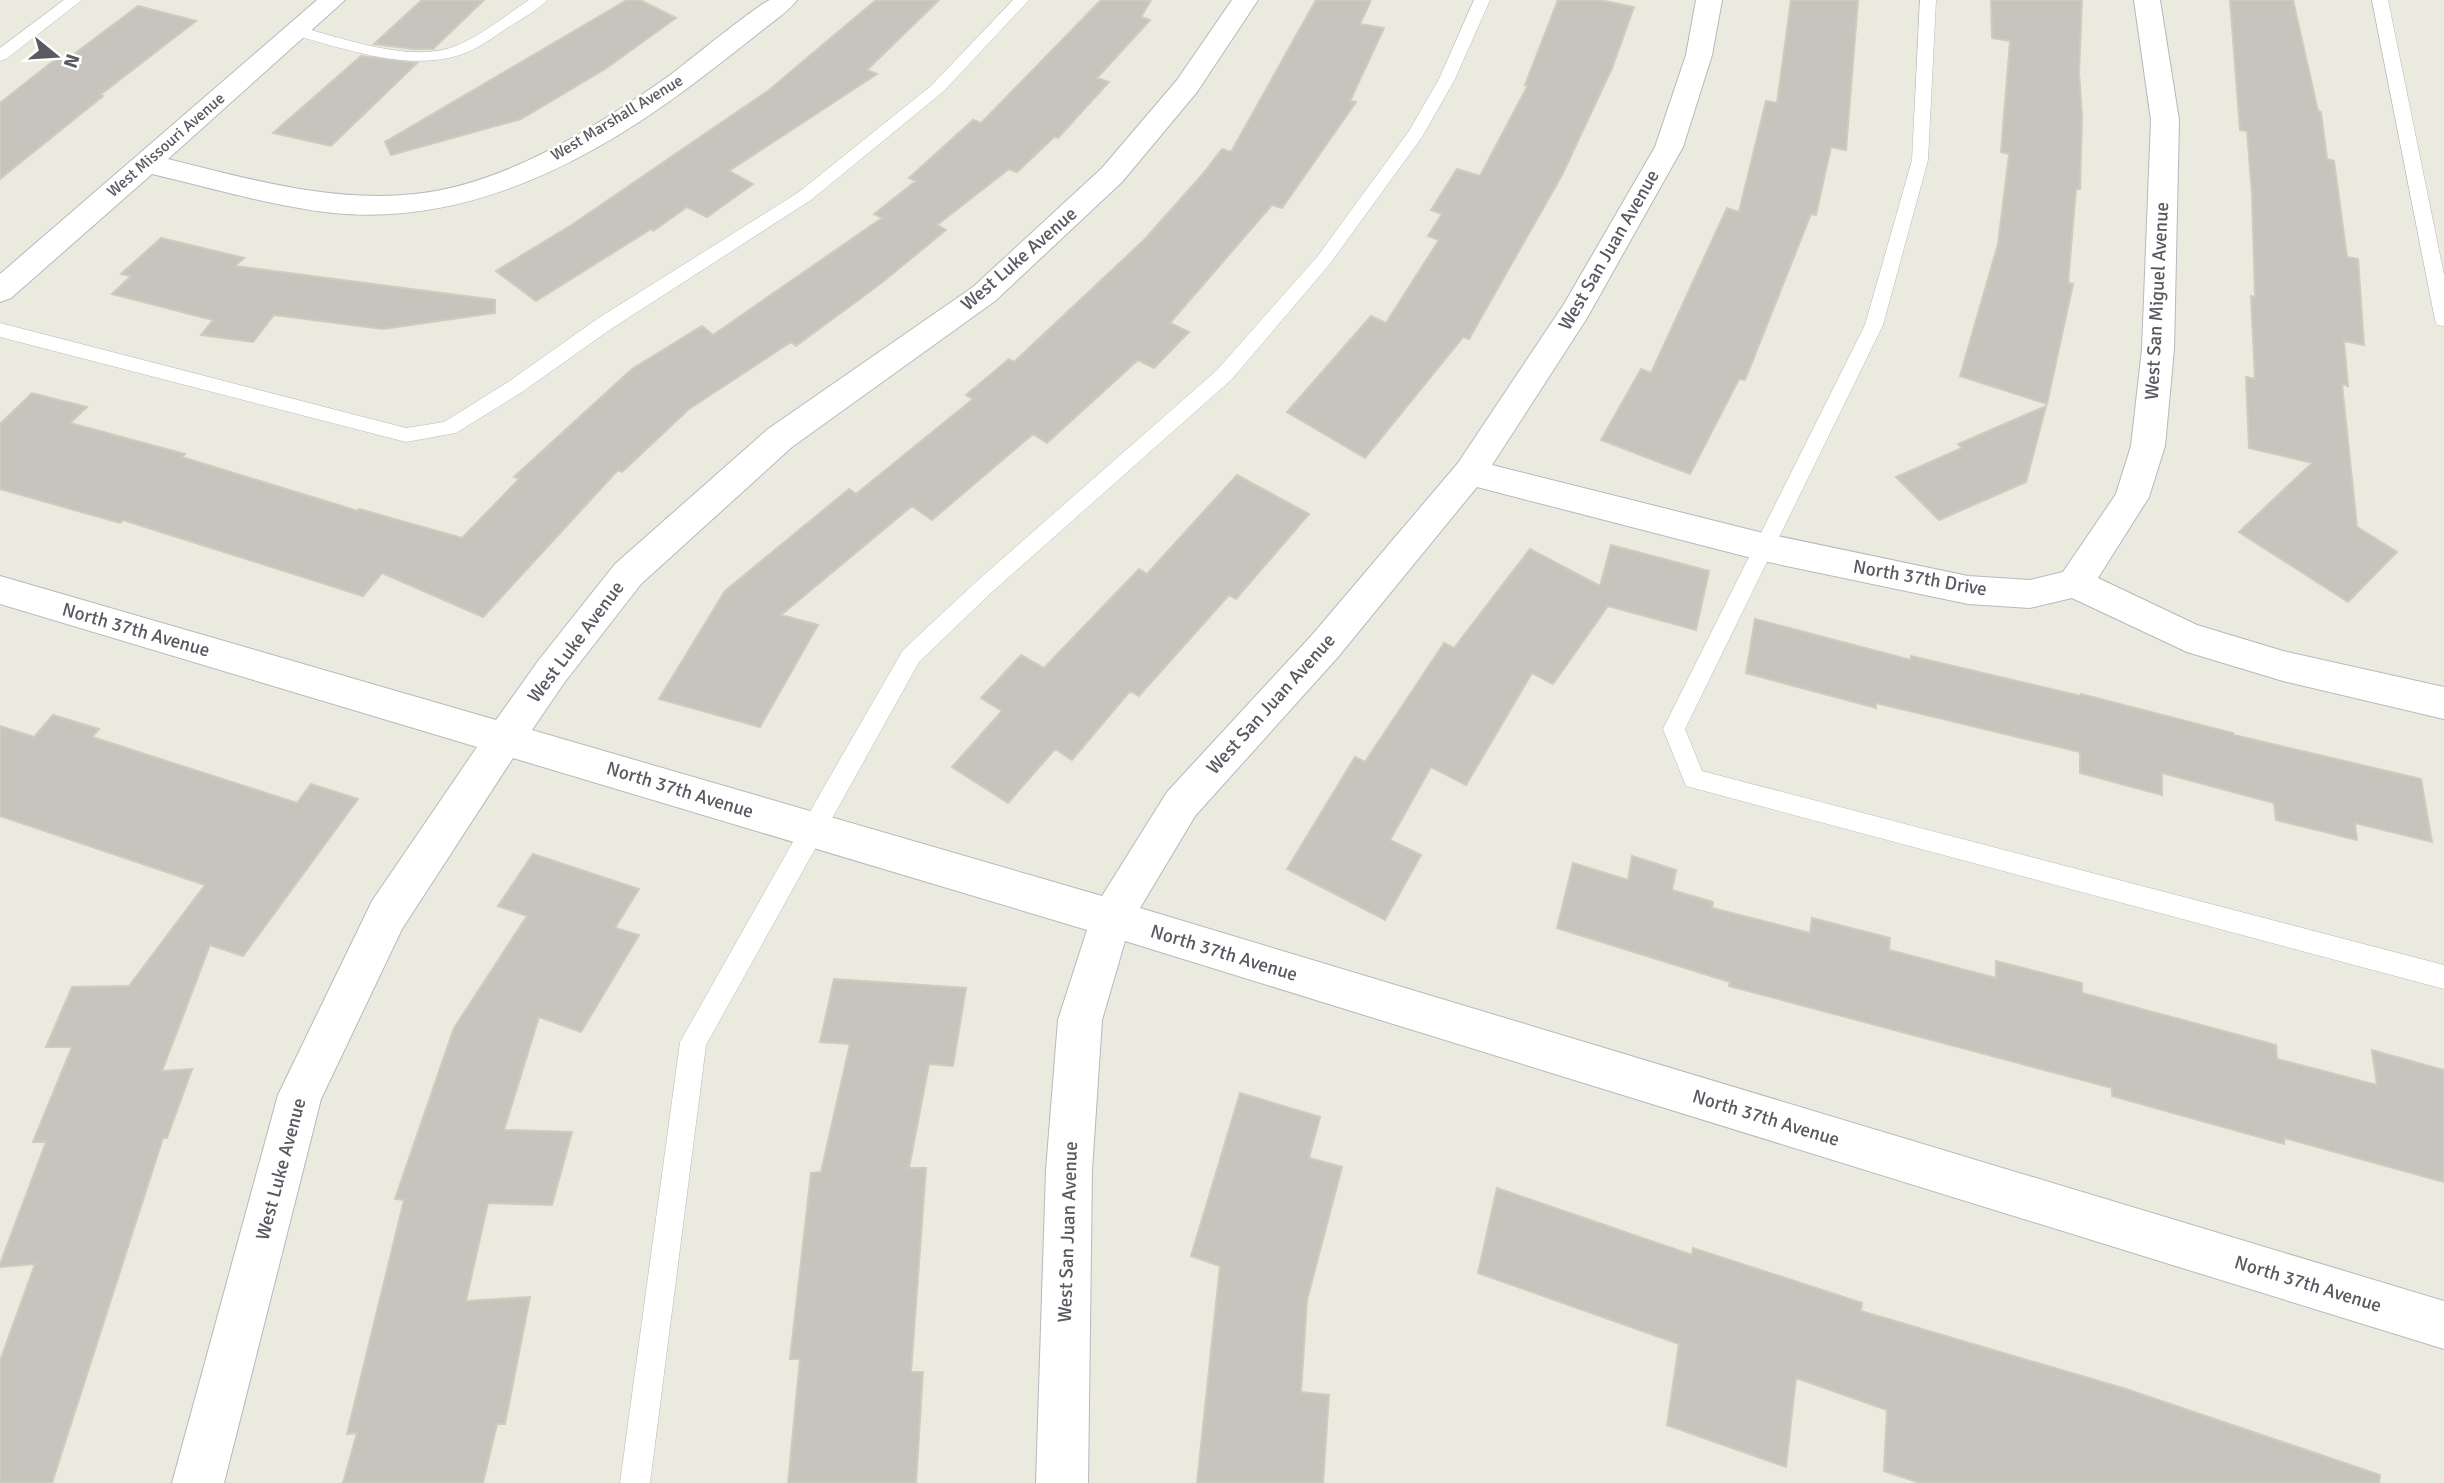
<svg xmlns="http://www.w3.org/2000/svg" width="2444" height="1483" font-family="Signika,sans-serif">
<style>
.building{fill:#c6c4bd;stroke:#cfccbe;stroke-width:2}
.lines{fill:none;stroke-linecap:round;stroke-linejoin:round}
.service-casing{stroke:#b7b8be;stroke-width:1}
.minor-casing{stroke:#b7b8be;stroke-width:2}
.service{fill:#fff;fill-rule:evenodd}
.minor{fill:#fff;fill-rule:evenodd}
.labels{text-anchor:middle;dominant-baseline:central;stroke-width:5;stroke-linejoin:round;paint-order:stroke}
.far-street-label{font-size:16px;fill:#585a60;stroke:#fff}
.street-label{font-size:19px;fill:#585a60;stroke:#fff}
</style>
<rect width="100%" height="100%" fill="#ebeadf"/>
<path class="building" d="M 422,0 L 484,0 L 433,49 L 413,49 L 374,44 Z
M 627,0 L 640,0 L 676,18 L 605,69 L 521,119 L 391,155 L 385,142 Z
M 876,0 L 939,0 L 867,70 L 877,74 L 729,171 L 753,184 L 707,217 L 687,207 L 653,231 L 651,229 L 536,301 L 496,271 L 573,224 L 769,90 Z
M 1101,0 L 1151,0 L 1141,17 L 1150,20 L 1097,78 L 1109,82 L 1058,138 L 1054,137 L 1017,172 L 1009,169 L 937,225 L 946,230 L 880,284 L 796,346 L 791,342 L 689,409 L 622,472 L 618,470 L 483,617 L 382,573 L 363,596 L 123,520 L 120,523 L 0,489 L 0,424 L 32,393 L 87,407 L 70,423 L 185,454 L 182,457 L 358,511 L 359,509 L 462,538 L 519,479 L 514,477 L 632,369 L 702,326 L 713,335 L 882,218 L 874,214 L 916,181 L 909,178 L 973,120 L 981,123 Z
M 1316,0 L 1371,0 L 1360,24 L 1384,28 L 1350,101 L 1356,102 L 1282,208 L 1272,205 L 1170,323 L 1189,332 L 1154,368 L 1138,360 L 1047,443 L 1033,434 L 932,520 L 912,506 L 781,615 L 818,625 L 760,727 L 659,699 L 725,591 L 849,489 L 856,494 L 973,399 L 966,395 L 1009,359 L 1014,362 L 1144,240 L 1202,175 L 1222,149 L 1231,152 Z
M 1558,0 L 1599,0 L 1634,7 L 1612,68 L 1562,175 L 1469,339 L 1463,337 L 1365,458 L 1287,412 L 1371,316 L 1386,323 L 1439,240 L 1428,236 L 1442,214 L 1431,210 L 1457,169 L 1480,176 L 1528,85 L 1525,85 Z
M 1791,0 L 1858,0 L 1846,150 L 1831,147 L 1816,215 L 1811,214 L 1745,380 L 1739,379 L 1690,474 L 1601,440 L 1641,369 L 1651,373 L 1727,208 L 1739,212 L 1766,101 L 1777,103 Z
M 1991,0 L 2082,0 L 2079,73 L 2082,116 L 2080,189 L 2076,189 L 2068,283 L 2073,284 L 2047,404 L 1960,376 L 1998,244 L 2009,154 L 2001,152 L 2010,41 L 1992,38 Z
M 2230,0 L 2293,0 L 2318,111 L 2321,112 L 2327,159 L 2334,161 L 2347,257 L 2358,259 L 2364,345 L 2344,341 L 2348,386 L 2342,384 L 2357,527 L 2397,552 L 2348,602 L 2239,532 L 2312,463 L 2249,448 L 2246,377 L 2255,379 L 2251,296 L 2255,297 L 2252,194 L 2247,131 L 2240,130 Z
M 138,6 L 196,21 L 100,95 L 103,96 L 0,179 L 0,103 L 57,58 L 66,60 Z
M 361,56 L 417,63 L 331,146 L 273,133 Z
M 161,238 L 244,258 L 235,266 L 495,300 L 495,313 L 383,329 L 274,315 L 253,342 L 201,335 L 213,320 L 112,294 L 131,276 L 121,274 Z
M 2046,406 L 2026,482 L 1939,520 L 1896,477 L 1962,448 L 1958,444 Z
M 1237,475 L 1309,514 L 1236,599 L 1229,595 L 1139,696 L 1130,691 L 1072,760 L 1055,749 L 1008,803 L 952,767 L 1002,711 L 981,698 L 1021,655 L 1044,668 L 1139,569 L 1147,574 Z
M 1611,545 L 1709,571 L 1696,630 L 1608,606 L 1553,684 L 1532,673 L 1466,785 L 1431,767 L 1390,840 L 1421,855 L 1385,920 L 1287,869 L 1355,757 L 1365,762 L 1444,643 L 1454,648 L 1530,549 L 1600,586 Z
M 1755,619 L 1911,660 L 1911,656 L 2081,696 L 2081,694 L 2233,733 L 2234,735 L 2421,779 L 2432,842 L 2355,823 L 2357,840 L 2276,820 L 2274,803 L 2162,773 L 2162,795 L 2080,773 L 2080,752 L 1876,703 L 1876,708 L 1746,673 Z
M 53,715 L 99,729 L 92,737 L 297,803 L 311,784 L 358,799 L 243,956 L 210,945 L 162,1071 L 192,1069 L 167,1138 L 163,1138 L 52,1483 L 0,1483 L 0,1361 L 35,1264 L 0,1267 L 0,1264 L 46,1142 L 33,1142 L 72,1047 L 46,1047 L 72,987 L 129,986 L 205,885 L 0,816 L 0,726 L 34,737 Z
M 533,854 L 639,889 L 615,928 L 639,935 L 581,1032 L 539,1017 L 504,1130 L 572,1132 L 552,1205 L 488,1203 L 466,1301 L 530,1297 L 505,1424 L 497,1424 L 483,1483 L 343,1483 L 357,1433 L 347,1434 L 404,1200 L 395,1199 L 454,1028 L 527,916 L 498,906 Z
M 1632,856 L 1676,870 L 1672,890 L 1713,902 L 1712,908 L 1810,933 L 1812,918 L 1890,938 L 1889,950 L 1996,978 L 1996,961 L 2082,983 L 2082,993 L 2276,1045 L 2277,1059 L 2377,1085 L 2372,1050 L 2444,1070 L 2444,1182 L 2284,1138 L 2284,1144 L 2112,1096 L 2112,1088 L 1729,986 L 1730,982 L 1557,928 L 1573,863 L 1628,880 Z
M 834,979 L 966,988 L 953,1066 L 929,1064 L 909,1168 L 926,1168 L 911,1372 L 923,1372 L 916,1483 L 788,1483 L 800,1359 L 790,1359 L 811,1173 L 821,1172 L 850,1044 L 820,1042 Z
M 1240,1093 L 1320,1117 L 1309,1158 L 1342,1167 L 1307,1300 L 1301,1392 L 1329,1395 L 1323,1483 L 1197,1483 L 1220,1266 L 1191,1256 Z
M 1497,1188 L 1692,1255 L 1693,1248 L 1862,1303 L 1861,1311 L 2126,1389 L 2380,1475 L 2379,1483 L 1920,1483 L 1884,1471 L 1887,1410 L 1796,1378 L 1786,1467 L 1667,1425 L 1679,1344 L 1478,1273 Z"/>
<g class="lines">
<defs>
<path id="service" d="M 64,0 L 82,0 L 6,59 L 0,61 L 0,48 Z
M 529,0 L 547,0 C 537,11 520,20 507,28 C 493,38 477,49 460,55 C 405,72 344,48 290,34 L 288,31 L 296,26 C 340,37 405,62 450,48 C 478,39 504,16 529,0 Z
M 1013,0 L 1029,0 L 944,91 L 811,200 L 611,329 L 522,392 L 456,433 L 406,442 L 0,337 L 0,323 L 406,428 L 444,422 L 508,382 L 597,319 L 799,192 L 932,85 Z
M 1474,0 L 1490,0 L 1455,79 L 1422,137 L 1329,265 L 1231,380 L 991,593 L 919,662 L 706,1045 L 650,1483 L 620,1483 L 680,1042 L 824,787 L 903,650 L 977,581 L 1217,370 L 1317,257 L 1409,131 L 1439,79 Z
M 1920,0 L 1936,0 L 1928,160 L 1883,325 L 1685,729 L 1702,771 L 2444,965 L 2444,989 L 1686,786 L 1663,729 L 1865,325 L 1912,160 Z
M 2372,0 L 2388,0 L 2444,275 L 2444,326 L 2437,325 L 2435,320 Z"/>
<path id="minor" d="M 317,0 L 345,0 L 168,159 C 249,179 330,203 415,194 C 505,185 600,125 673,73 C 687,62 761,2 770,0 C 778,0 789,0 797,0 C 789,11 776,19 765,28 C 739,49 712,70 685,90 C 584,165 463,226 333,213 C 271,206 212,188 152,174 L 11,298 L 0,302 L 0,274 Z
M 1232,0 L 1258,0 L 1197,92 L 1122,182 L 995,301 L 792,447 L 641,584 L 564,683 L 532,730 L 1102,896 L 1167,792 L 1312,635 L 1458,463 L 1564,304 L 1655,147 L 1686,55 L 1696,0 L 1722,0 L 1712,55 L 1683,147 L 1587,318 L 1492,465 L 1763,533 L 1968,576 L 2030,580 L 2063,572 L 2116,494 L 2131,446 L 2142,349 L 2151,120 L 2134,0 L 2160,0 L 2179,120 L 2174,349 L 2165,446 L 2149,497 L 2098,578 L 2197,625 L 2283,651 L 2444,687 L 2444,719 L 2283,681 L 2187,652 L 2072,598 L 2030,608 L 1968,604 L 1763,561 L 1477,487 L 1338,657 L 1195,816 L 1140,908 L 2444,1301 L 2444,1349 L 1125,941 L 1102,1020 L 1092,1170 L 1088,1483 L 1036,1483 L 1046,1170 L 1058,1020 L 1087,930 L 513,758 L 402,929 L 321,1099 L 224,1483 L 172,1483 L 278,1095 L 372,901 L 477,747 L 0,604 L 0,576 L 496,720 L 538,661 L 615,564 L 768,429 L 973,287 L 1102,168 L 1177,80 Z"/>
</defs>
<use href="#service" class="service-casing"/>
<use href="#minor" class="minor-casing"/>
<use href="#service" class="service"/>
<use href="#minor" class="minor"/>
</g>
<g class="labels">
<g class="far-street-label">
<text transform="translate(617 118) rotate(-31)">West Marshall Avenue</text>
<text transform="translate(166 145) rotate(-41)">West Missouri Avenue</text>
</g>
<g class="street-label">
<text transform="translate(1609 250) rotate(-60)">West San Juan Avenue</text>
<text transform="translate(1019 259) rotate(-41)">West Luke Avenue</text>
<text transform="translate(2157 301) rotate(-87)">West San Miguel Avenue</text>
<text transform="translate(1920 578) rotate(10)">North 37th Drive</text>
<text transform="translate(136 630) rotate(16)">North 37th Avenue</text>
<text transform="translate(576 642) rotate(-53)">West Luke Avenue</text>
<text transform="translate(1271 704) rotate(-48)">West San Juan Avenue</text>
<text transform="translate(680 790) rotate(17)">North 37th Avenue</text>
<text transform="translate(1224 953) rotate(17)">North 37th Avenue</text>
<text transform="translate(1766 1118) rotate(17)">North 37th Avenue</text>
<text transform="translate(281 1169) rotate(-75)">West Luke Avenue</text>
<text transform="translate(1068 1232) rotate(-88)">West San Juan Avenue</text>
<text transform="translate(2308 1284) rotate(17)">North 37th Avenue</text>
</g>
</g>
<g transform="translate(56 56) rotate(108)" stroke="#ffffff" stroke-width="5" paint-order="stroke">
<path d="M0-5L12 26L0 18L-12 26Z" fill="#585a60"/>
<text y="-10" font-size="19" font-weight="bold" text-anchor="middle" fill="#585a60">N</text>
</g>
</svg>
